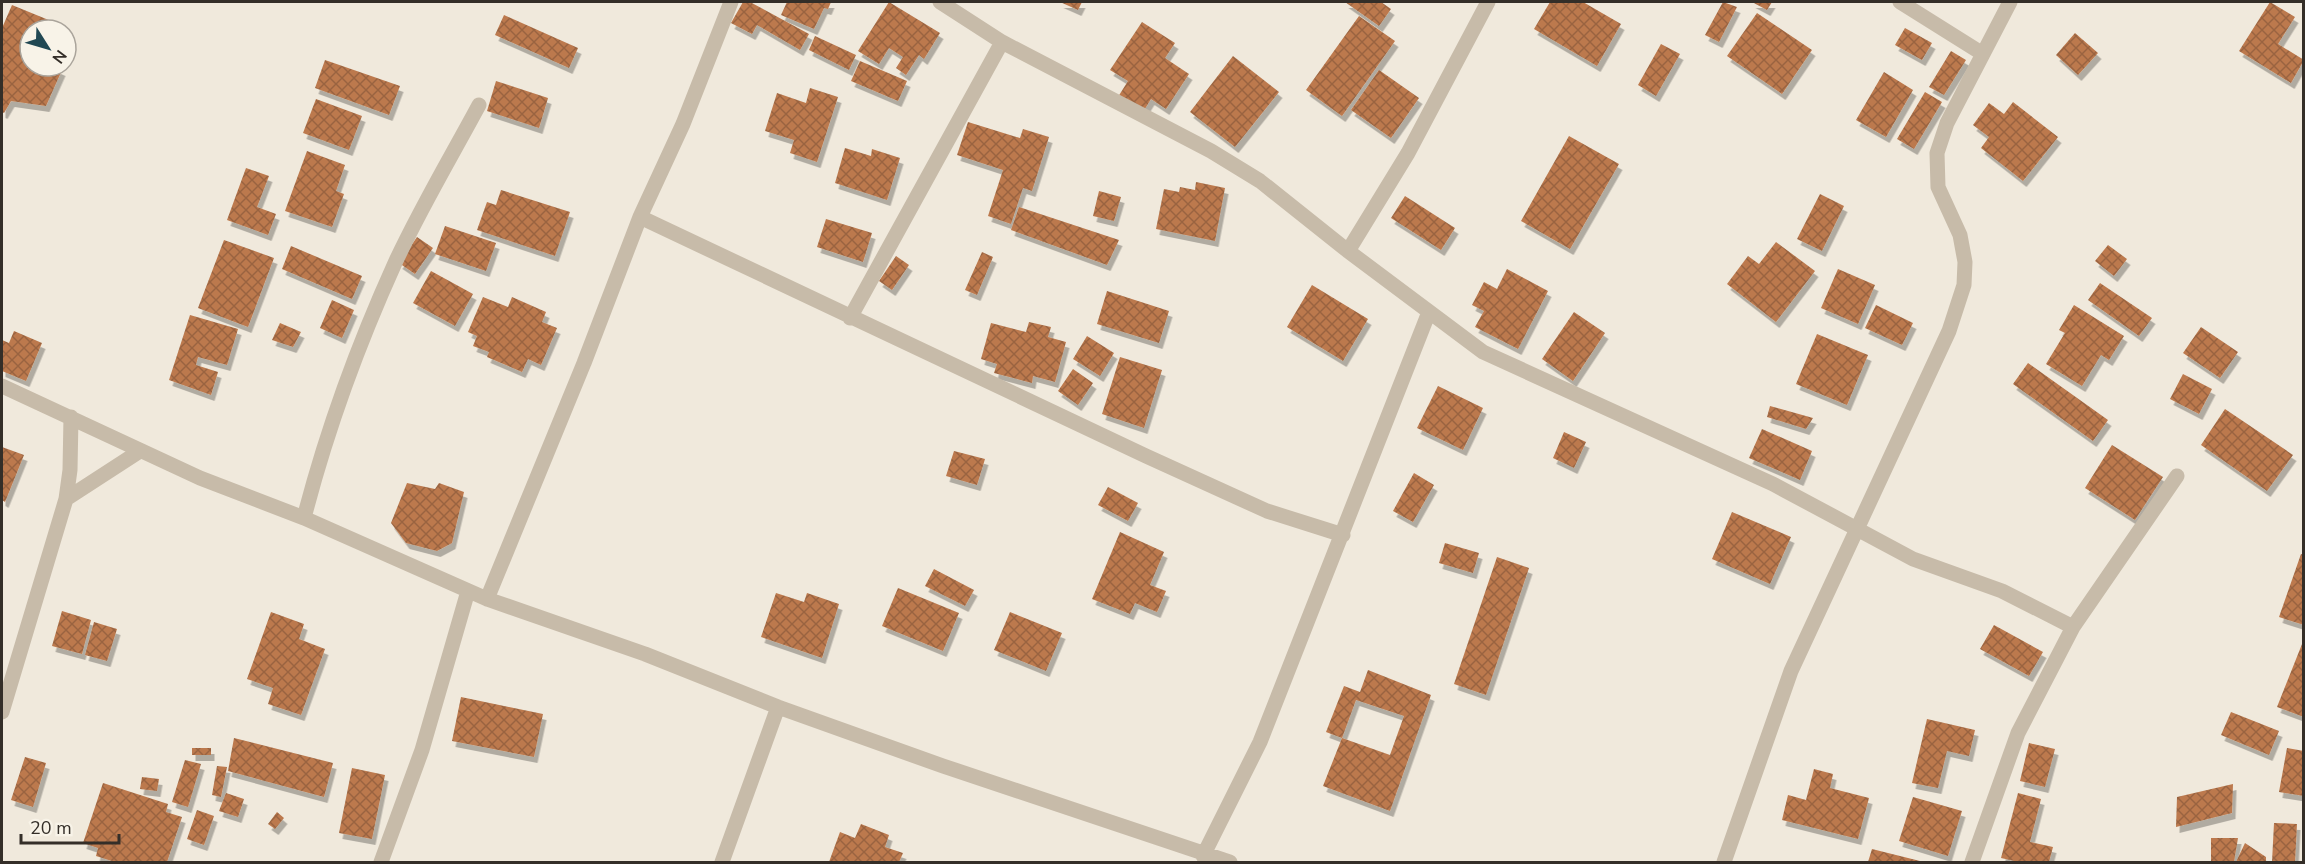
<svg xmlns="http://www.w3.org/2000/svg" width="2305" height="864" font-family="'Nunito Sans',sans-serif">
<style>
.building{fill:url(#building-cross-hatch);fill-rule:evenodd;filter:url(#shadow)}
.lines{fill:none;stroke-linecap:round;stroke-linejoin:round}
.street{stroke:#c7bba9;stroke-width:15}
</style>
<defs>
<pattern id="building-cross-hatch" width="8" height="8" patternUnits="userSpaceOnUse" patternTransform="scale(1.5)"><rect width="8" height="8" fill="#bc794d"/><path d="M0 0l8 8M0 8l8-8" fill="none" stroke="#9a6440"/></pattern>
<filter id="shadow"><feDropShadow dx="3.5" dy="6" stdDeviation="0" flood-color="#0004"/></filter>
</defs>
<rect width="100%" height="100%" fill="#f0e9dc"/>
<path class="building" d="M 743,2 L 750,2 L 809,34 L 800,50 L 757,25 L 752,34 L 731,23 Z
M 787,2 L 831,2 L 828,9 L 824,8 L 814,29 L 781,15 Z
M 889,2 L 940,33 L 924,59 L 919,55 L 906,75 L 896,68 L 903,57 L 889,48 L 879,64 L 858,51 Z
M 1060,2 L 1082,2 L 1078,10 Z
M 1345,2 L 1381,2 L 1391,9 L 1379,26 Z
M 1550,2 L 1583,2 L 1621,24 L 1597,66 L 1534,29 Z
M 1723,2 L 1737,7 L 1719,42 L 1705,35 Z
M 1752,2 L 1772,2 L 1767,10 Z
M 2270,2 L 2295,17 L 2278,44 L 2304,60 L 2291,83 L 2239,51 Z
M 12,5 L 56,23 L 53,30 L 30,30 L 30,66 L 53,66 L 62,70 L 46,106 L 11,101 L 4,113 L 2,112 L 2,28 Z
M 1757,13 L 1812,50 L 1782,94 L 1727,56 Z
M 504,15 L 578,48 L 569,68 L 495,35 Z
M 1359,16 L 1395,41 L 1342,116 L 1306,90 Z
M 1142,22 L 1175,43 L 1165,58 L 1189,74 L 1166,109 L 1151,99 L 1143,112 L 1118,97 L 1128,81 L 1110,70 Z
M 1905,28 L 1932,43 L 1922,60 L 1895,45 Z
M 2075,33 L 2098,53 L 2078,75 L 2056,55 Z
M 815,36 L 856,55 L 849,70 L 809,50 Z
M 1661,44 L 1680,54 L 1656,96 L 1638,85 Z
M 1951,51 L 1966,60 L 1944,95 L 1929,87 Z
M 1233,56 L 1279,92 L 1235,147 L 1190,112 Z
M 325,60 L 400,86 L 389,115 L 315,88 Z
M 860,61 L 907,81 L 898,101 L 851,81 Z
M 1379,70 L 1419,98 L 1391,138 L 1351,110 Z
M 1884,72 L 1913,90 L 1886,137 L 1856,120 Z
M 496,81 L 548,98 L 539,128 L 487,111 Z
M 810,88 L 838,97 L 817,162 L 790,153 L 794,140 L 765,131 L 777,93 L 806,103 Z
M 1925,92 L 1942,102 L 1914,149 L 1897,139 Z
M 316,99 L 362,116 L 349,150 L 303,133 Z
M 2013,102 L 2058,137 L 2023,181 L 1981,148 L 1989,137 L 1973,125 L 1989,103 L 2004,114 Z
M 968,122 L 1020,138 L 1023,129 L 1049,137 L 1032,191 L 1023,188 L 1011,224 L 988,216 L 1003,170 L 957,155 Z
M 1569,136 L 1619,164 L 1570,249 L 1521,221 Z
M 845,148 L 871,156 L 872,149 L 900,158 L 887,200 L 835,183 Z
M 307,151 L 345,165 L 336,191 L 344,194 L 332,227 L 285,211 Z
M 246,168 L 269,176 L 257,207 L 276,214 L 268,235 L 227,220 Z
M 1196,182 L 1225,188 L 1215,241 L 1156,229 L 1164,189 L 1179,192 L 1180,187 L 1195,190 Z
M 501,190 L 570,212 L 555,256 L 477,230 L 487,202 L 496,205 Z
M 1099,191 L 1121,197 L 1114,221 L 1093,216 Z
M 1820,194 L 1844,206 L 1822,251 L 1797,239 Z
M 1405,196 L 1455,228 L 1441,250 L 1391,218 Z
M 1019,207 L 1119,240 L 1107,265 L 1011,230 Z
M 826,219 L 872,233 L 863,262 L 817,247 Z
M 445,226 L 496,243 L 486,271 L 435,254 Z
M 417,237 L 433,248 L 415,274 L 399,263 Z
M 224,240 L 274,258 L 248,327 L 198,308 Z
M 1776,242 L 1815,271 L 1776,322 L 1727,284 L 1748,256 L 1759,264 Z
M 2108,245 L 2127,259 L 2114,276 L 2095,261 Z
M 291,246 L 362,276 L 352,299 L 282,269 Z
M 982,252 L 993,257 L 977,295 L 965,290 Z
M 896,256 L 909,265 L 892,290 L 879,281 Z
M 1507,269 L 1548,291 L 1518,349 L 1475,327 L 1484,311 L 1472,305 L 1484,282 L 1497,289 Z
M 1838,269 L 1875,285 L 1858,324 L 1821,308 Z
M 431,271 L 473,294 L 455,326 L 413,303 Z
M 2100,283 L 2152,318 L 2139,336 L 2088,300 Z
M 1312,285 L 1368,319 L 1343,361 L 1287,327 Z
M 1107,291 L 1169,311 L 1159,343 L 1097,324 Z
M 483,297 L 508,307 L 512,297 L 546,312 L 542,322 L 557,328 L 541,365 L 528,359 L 522,372 L 487,357 L 489,352 L 473,346 L 477,336 L 468,332 Z
M 332,300 L 354,310 L 342,338 L 320,328 Z
M 1876,305 L 1913,323 L 1902,345 L 1865,328 Z
M 2074,305 L 2124,336 L 2109,360 L 2101,355 L 2082,386 L 2046,364 L 2065,333 L 2059,330 Z
M 1574,312 L 1605,333 L 1573,381 L 1542,359 Z
M 190,315 L 238,329 L 227,365 L 198,357 L 196,365 L 218,372 L 211,395 L 169,380 Z
M 1029,322 L 1051,327 L 1048,337 L 1066,342 L 1055,382 L 1033,376 L 1032,383 L 994,373 L 997,364 L 981,359 L 991,323 L 1026,332 Z
M 280,323 L 301,332 L 293,347 L 272,340 Z
M 2201,327 L 2238,352 L 2220,378 L 2183,353 Z
M 14,331 L 42,343 L 26,381 L 2,371 L 2,340 L 9,343 Z
M 1817,334 L 1868,355 L 1847,405 L 1796,384 Z
M 1087,336 L 1114,353 L 1100,376 L 1073,359 Z
M 1120,357 L 1162,370 L 1144,428 L 1102,414 Z
M 2028,363 L 2108,420 L 2093,441 L 2013,384 Z
M 1073,369 L 1093,383 L 1078,405 L 1058,391 Z
M 2183,374 L 2212,389 L 2199,414 L 2170,399 Z
M 1438,386 L 1483,408 L 1463,450 L 1417,428 Z
M 1770,406 L 1813,418 L 1806,429 L 1767,417 Z
M 2225,409 L 2293,455 L 2267,491 L 2201,445 Z
M 1762,429 L 1812,451 L 1800,480 L 1749,458 Z
M 1564,432 L 1586,442 L 1574,468 L 1553,458 Z
M 2112,445 L 2163,477 L 2135,520 L 2085,488 Z
M 2,447 L 24,455 L 5,502 L 2,500 Z
M 954,451 L 985,459 L 977,485 L 946,476 Z
M 1414,473 L 1434,485 L 1413,522 L 1393,511 Z
M 407,483 L 435,489 L 439,483 L 464,492 L 452,543 L 437,551 L 406,543 L 391,523 Z
M 1108,487 L 1138,503 L 1128,521 L 1098,505 Z
M 1732,512 L 1791,537 L 1770,584 L 1712,559 Z
M 1120,532 L 1164,552 L 1150,585 L 1166,591 L 1157,612 L 1135,603 L 1130,614 L 1092,599 Z
M 1445,543 L 1479,553 L 1473,573 L 1439,563 Z
M 2301,554 L 2304,555 L 2304,625 L 2279,617 Z
M 1497,557 L 1529,568 L 1486,695 L 1454,684 Z
M 934,569 L 974,590 L 965,606 L 925,586 Z
M 898,588 L 959,613 L 943,651 L 882,626 Z
M 776,593 L 804,602 L 807,593 L 839,604 L 822,658 L 761,637 Z
M 62,611 L 91,620 L 82,654 L 52,646 Z
M 271,612 L 304,624 L 299,639 L 325,649 L 301,715 L 268,704 L 273,688 L 247,679 Z
M 1010,612 L 1062,633 L 1046,671 L 994,650 Z
M 94,622 L 117,629 L 107,661 L 85,655 Z
M 1994,625 L 2043,652 L 2029,676 L 1980,649 Z
M 2304,639 L 2304,717 L 2277,707 Z
M 1368,670 L 1431,695 L 1390,811 L 1323,786 L 1342,738 L 1326,732 L 1344,686 L 1360,692 ZM 1356,700 L 1404,716 L 1390,755 L 1342,738 Z
M 461,697 L 543,714 L 534,757 L 452,741 Z
M 2231,712 L 2279,731 L 2269,755 L 2221,735 Z
M 1927,719 L 1975,730 L 1969,756 L 1947,751 L 1938,788 L 1912,783 Z
M 234,738 L 333,763 L 324,797 L 228,771 Z
M 2029,743 L 2055,749 L 2045,787 L 2020,781 Z
M 192,748 L 211,748 L 211,755 L 192,755 Z
M 2287,748 L 2304,751 L 2304,796 L 2279,792 Z
M 25,757 L 46,763 L 33,807 L 11,800 Z
M 185,760 L 201,764 L 188,807 L 172,802 Z
M 217,766 L 227,767 L 221,797 L 212,795 Z
M 352,768 L 385,775 L 372,839 L 339,833 Z
M 1814,769 L 1833,774 L 1830,788 L 1869,798 L 1858,839 L 1782,820 L 1788,795 L 1806,800 Z
M 142,777 L 159,779 L 157,791 L 140,789 Z
M 103,783 L 168,804 L 166,812 L 182,817 L 167,862 L 115,862 L 96,856 L 98,848 L 83,843 Z
M 2233,784 L 2232,813 L 2176,827 L 2177,797 Z
M 226,793 L 244,799 L 238,817 L 219,811 Z
M 2018,793 L 2041,799 L 2030,842 L 2053,847 L 2049,862 L 2019,862 L 2001,858 Z
M 1913,797 L 1962,811 L 1948,856 L 1899,841 Z
M 197,810 L 214,816 L 204,845 L 187,839 Z
M 277,812 L 284,818 L 275,829 L 268,824 Z
M 2274,823 L 2297,824 L 2295,862 L 2272,862 Z
M 861,824 L 889,835 L 885,847 L 903,853 L 899,862 L 829,862 L 840,832 L 855,838 Z
M 2211,838 L 2238,838 L 2234,862 L 2211,862 Z
M 2245,843 L 2266,857 L 2266,862 L 2236,862 Z
M 1872,849 L 1924,862 L 1868,862 Z"/>
<g class="lines">
<path class="street" d="M 940,2 L 1002,42 L 1211,151 L 1260,181 L 1348,251 L 1483,352 L 1773,484 L 1913,559 L 2002,591 L 2073,627
M 1900,2 L 1983,54
M 640,217 L 1146,456 L 1267,511 L 1343,535
M 1348,251 L 1408,153 L 1488,2
M 850,318 L 1002,42
M 2,386 L 200,478 L 304,518 L 487,599 L 645,654 L 778,707 L 943,766 L 1230,862
M 66,499 L 140,451
M 304,518 C 327,429 357,347 395,263 C 420,209 451,157 479,105
M 487,599 L 584,363 L 640,217 L 683,124 L 731,2
M 2,712 L 66,499 L 70,470 L 71,417
M 1203,856 L 1260,742 L 1429,312
M 381,862 L 422,750 L 468,591
M 722,862 L 778,707
M 1724,862 L 1791,671 L 1949,331 L 1964,285 L 1965,262 L 1960,235 L 1938,187 L 1937,153 L 1947,123 L 2010,2
M 1972,862 L 2018,733 L 2073,627 L 2177,476"/>
</g>
<rect width="2305" height="864" fill="none" stroke="#342e28" stroke-width="6"/>
<g transform="translate(48 48) rotate(127)"><circle r="28" fill="#f8f3e8" stroke="#aaa49b" stroke-width="1.5"/>
<path d="M0-4.5L10 22L0 15L-10 22Z" fill="#214853"/>
<text y="-9" font-size="16" font-weight="bold" text-anchor="middle" fill="#342e28">N</text>
</g>
<path d="M21 834v9h98v-9" fill="none" stroke="#342e28" stroke-width="3"/>
<text x="30" y="834" font-size="18" fill="#342e28" stroke="#f8f3e8" stroke-width="4.5" paint-order="stroke">20 m</text>
</svg>
